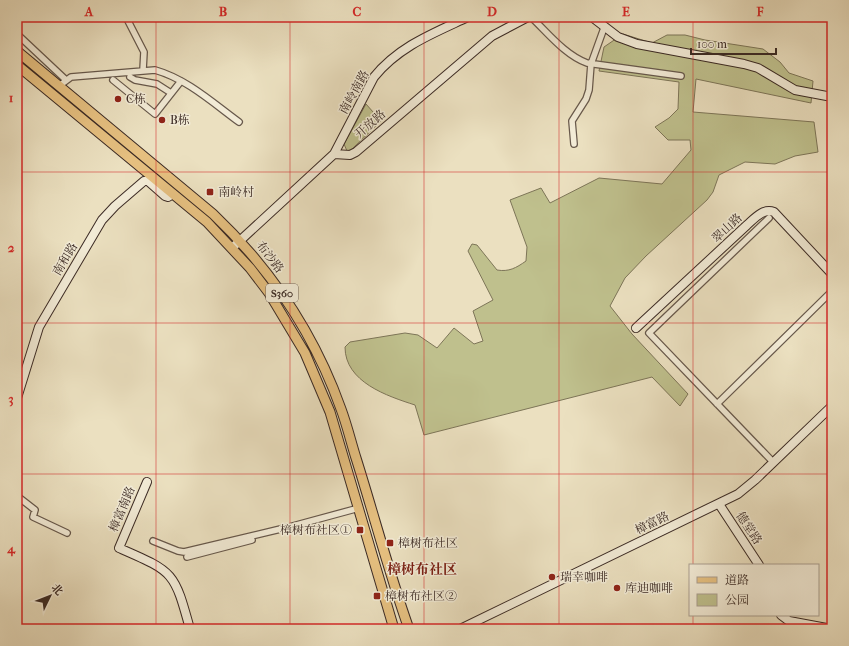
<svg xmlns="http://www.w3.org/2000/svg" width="849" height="646" font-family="'IM FELL French Canon','Noto Serif SC',serif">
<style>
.green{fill:#bfc08d;stroke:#7d7558}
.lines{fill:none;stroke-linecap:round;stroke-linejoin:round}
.street-casing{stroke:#67584b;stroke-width:8}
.secondary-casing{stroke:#3b2a24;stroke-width:10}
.primary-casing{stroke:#3b2a24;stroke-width:11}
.street{stroke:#f2ebd6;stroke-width:5.5}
.secondary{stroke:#f2ebd6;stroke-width:8}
.primary{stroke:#e6c080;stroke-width:9}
.grid{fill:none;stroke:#d62828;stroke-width:1;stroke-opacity:0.55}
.poi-dot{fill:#8f2418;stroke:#f2ebd6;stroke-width:1.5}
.labels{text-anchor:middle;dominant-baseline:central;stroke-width:3;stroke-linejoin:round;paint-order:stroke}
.shield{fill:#f2ebd6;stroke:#726459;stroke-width:1}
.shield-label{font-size:11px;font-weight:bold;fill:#3b2a24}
.street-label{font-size:12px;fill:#3b2a24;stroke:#f2ebd6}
.poi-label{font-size:12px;fill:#3b2a24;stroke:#f2ebd6;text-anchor:start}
.quarter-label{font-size:14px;font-weight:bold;fill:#7a1f14;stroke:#f2ebd6}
.neatline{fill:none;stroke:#d62828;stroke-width:1.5}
.grid-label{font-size:13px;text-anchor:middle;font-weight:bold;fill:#d62828}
</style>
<rect width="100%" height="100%" fill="#ebe0c0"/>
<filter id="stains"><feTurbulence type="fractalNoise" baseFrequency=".005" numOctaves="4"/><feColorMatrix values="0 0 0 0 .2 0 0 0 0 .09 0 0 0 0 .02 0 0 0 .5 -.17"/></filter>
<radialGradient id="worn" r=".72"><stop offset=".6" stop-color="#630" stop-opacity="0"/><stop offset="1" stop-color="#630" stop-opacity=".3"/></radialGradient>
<path class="green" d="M 623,34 L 652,43 L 667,35 L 685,35 L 705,40 L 763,49 L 780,62 L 789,73 L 813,81 L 811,103 L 696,79 L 693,112 L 814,122 L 818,152 L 795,156 L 775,164 L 745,162 L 719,175 L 713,192 L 707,200 L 646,256 L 625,278 L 610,306 L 632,334 L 688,394 L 680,406 L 652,377 L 424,435 L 415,405 C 387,396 345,382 345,347 L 350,342 L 405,333 L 418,335 L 437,348 L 454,328 L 474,344 L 483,341 L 473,311 L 493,300 L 468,251 L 472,244 L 477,245 L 497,270 C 509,272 516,268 526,261 L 527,247 L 510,200 L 541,188 L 550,203 L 599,178 L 662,184 L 691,150 L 690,140 L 668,140 L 655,127 L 669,118 L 678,109 L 679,82 L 599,71 L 604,47 Z
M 366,104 L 381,121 L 350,151 L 347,151 L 344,144 Z"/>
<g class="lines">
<defs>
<path id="street" d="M 126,17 L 144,52 L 143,70
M 531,17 C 548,33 565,55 587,63 L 681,76
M 17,34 L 66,80
M 130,77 L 135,80 L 157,84 L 171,93
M 113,80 L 155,114 L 181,81
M 59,86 L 71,77 L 155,70 C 187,79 213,103 239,122
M 574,144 L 572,121 L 586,99 L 589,90 L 591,64 L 604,28
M 769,218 L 649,333 L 773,462
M 717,404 L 832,291
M 17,496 L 35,510 L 33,517 L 67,533
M 153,541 L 178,551 L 184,552 L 289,527 L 359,508
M 187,557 L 252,540"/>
<path id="secondary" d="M 592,17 L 618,37 L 637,44 L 744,64 L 758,68 L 795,90 L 832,97
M 334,154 L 374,77 C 399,46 434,33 468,17
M 232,248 L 334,154 L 350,155 L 356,152 L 492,36 L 528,17
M 636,328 L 747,225 C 755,218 763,208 774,212 L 832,274
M 17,398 L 39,327 L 102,220 L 115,206 L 144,181 L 148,181 L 165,196 L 168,197 L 173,194
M 147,482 L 119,548 C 174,572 174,571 190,629
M 719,504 L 759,565
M 781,615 L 789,621 L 832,629
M 460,629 L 738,494 L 755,480 L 832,406"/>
<path id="primary" d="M 17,51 L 213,214 C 271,269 314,333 341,409 C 347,425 351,442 356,458 C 374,515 389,573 409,629
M 17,65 L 207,222 L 250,268 L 269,293 L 305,353 L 330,412 L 394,629"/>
</defs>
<use href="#street" class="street-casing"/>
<use href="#secondary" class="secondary-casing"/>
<use href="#primary" class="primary-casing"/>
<use href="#street" class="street"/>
<use href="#secondary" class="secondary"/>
<use href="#primary" class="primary"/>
</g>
<path class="grid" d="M 156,17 L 156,629M 290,17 L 290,629M 424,17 L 424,629M 559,17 L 559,629M 693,17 L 693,565M 17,172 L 832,172M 17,323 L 832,323M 17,474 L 832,474M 693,615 L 693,629"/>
<g class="poi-dot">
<circle cx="118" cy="99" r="4"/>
<circle cx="162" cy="120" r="4"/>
<rect x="206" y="188" width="8" height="8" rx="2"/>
<rect x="356" y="526" width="8" height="8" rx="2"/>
<rect x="386" y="539" width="8" height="8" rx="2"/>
<circle cx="552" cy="577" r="4"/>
<circle cx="617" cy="588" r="4"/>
<rect x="373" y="592" width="8" height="8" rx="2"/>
</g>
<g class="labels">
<rect class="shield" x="266" y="284" width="32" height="18" rx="3"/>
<g class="shield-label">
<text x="282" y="293">S360</text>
</g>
<g class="street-label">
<text transform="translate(354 92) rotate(-61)">南岭南路</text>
<text transform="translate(370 124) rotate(-41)">开放路</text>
<text transform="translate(727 228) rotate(-43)">翠山路</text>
<text transform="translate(270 257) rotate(52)">布沙路</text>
<text transform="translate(65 259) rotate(-59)">南和路</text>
<text transform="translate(122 509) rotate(-67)">樟富南路</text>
<text transform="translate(652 523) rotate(-26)">樟富路</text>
<text transform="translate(749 528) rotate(57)">德堂路</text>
</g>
<g class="poi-label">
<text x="126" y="99">C栋</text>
<text x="170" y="120">B栋</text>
<text x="218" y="192">南岭村</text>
<text x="352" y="530" text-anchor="end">樟树布社区①</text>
<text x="398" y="543">樟树布社区</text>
<text x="560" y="577">瑞幸咖啡</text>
<text x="625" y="588">库迪咖啡</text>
<text x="385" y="596">樟树布社区②</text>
</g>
<g class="quarter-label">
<text x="422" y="569">樟树布社区</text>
</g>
</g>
<rect width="849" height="646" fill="none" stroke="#ebe0c0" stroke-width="44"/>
<rect x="689" y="564" width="130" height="52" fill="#f2ebd6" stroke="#a99e8f"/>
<rect x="697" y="577" width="20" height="6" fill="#e6c080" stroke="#a99e8f"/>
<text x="725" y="584" font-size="12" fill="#3b2a24">道路</text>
<rect x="697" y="594" width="20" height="12" fill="#bfc08d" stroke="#a99e8f"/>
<text x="725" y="604" font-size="12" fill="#3b2a24">公园</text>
<g transform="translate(50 596) rotate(47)" stroke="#f2ebd6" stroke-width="3" paint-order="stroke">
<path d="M0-3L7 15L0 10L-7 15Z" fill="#3b2a24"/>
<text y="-6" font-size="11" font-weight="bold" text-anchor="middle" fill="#3b2a24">北</text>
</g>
<path d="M691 48v6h85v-6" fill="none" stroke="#3b2a24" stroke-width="2"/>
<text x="697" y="48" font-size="12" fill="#3b2a24" stroke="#f2ebd6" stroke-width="3" paint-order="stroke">100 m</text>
<rect x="22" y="22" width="805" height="602" class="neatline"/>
<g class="grid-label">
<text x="89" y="16">A</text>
<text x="223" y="16">B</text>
<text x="357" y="16">C</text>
<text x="492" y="16">D</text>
<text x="626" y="16">E</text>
<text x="760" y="16">F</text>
<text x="11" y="102">1</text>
<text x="11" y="252">2</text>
<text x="11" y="403">3</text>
<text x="11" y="553">4</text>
</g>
<rect width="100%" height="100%" filter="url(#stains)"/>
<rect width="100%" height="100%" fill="url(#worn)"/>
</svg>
